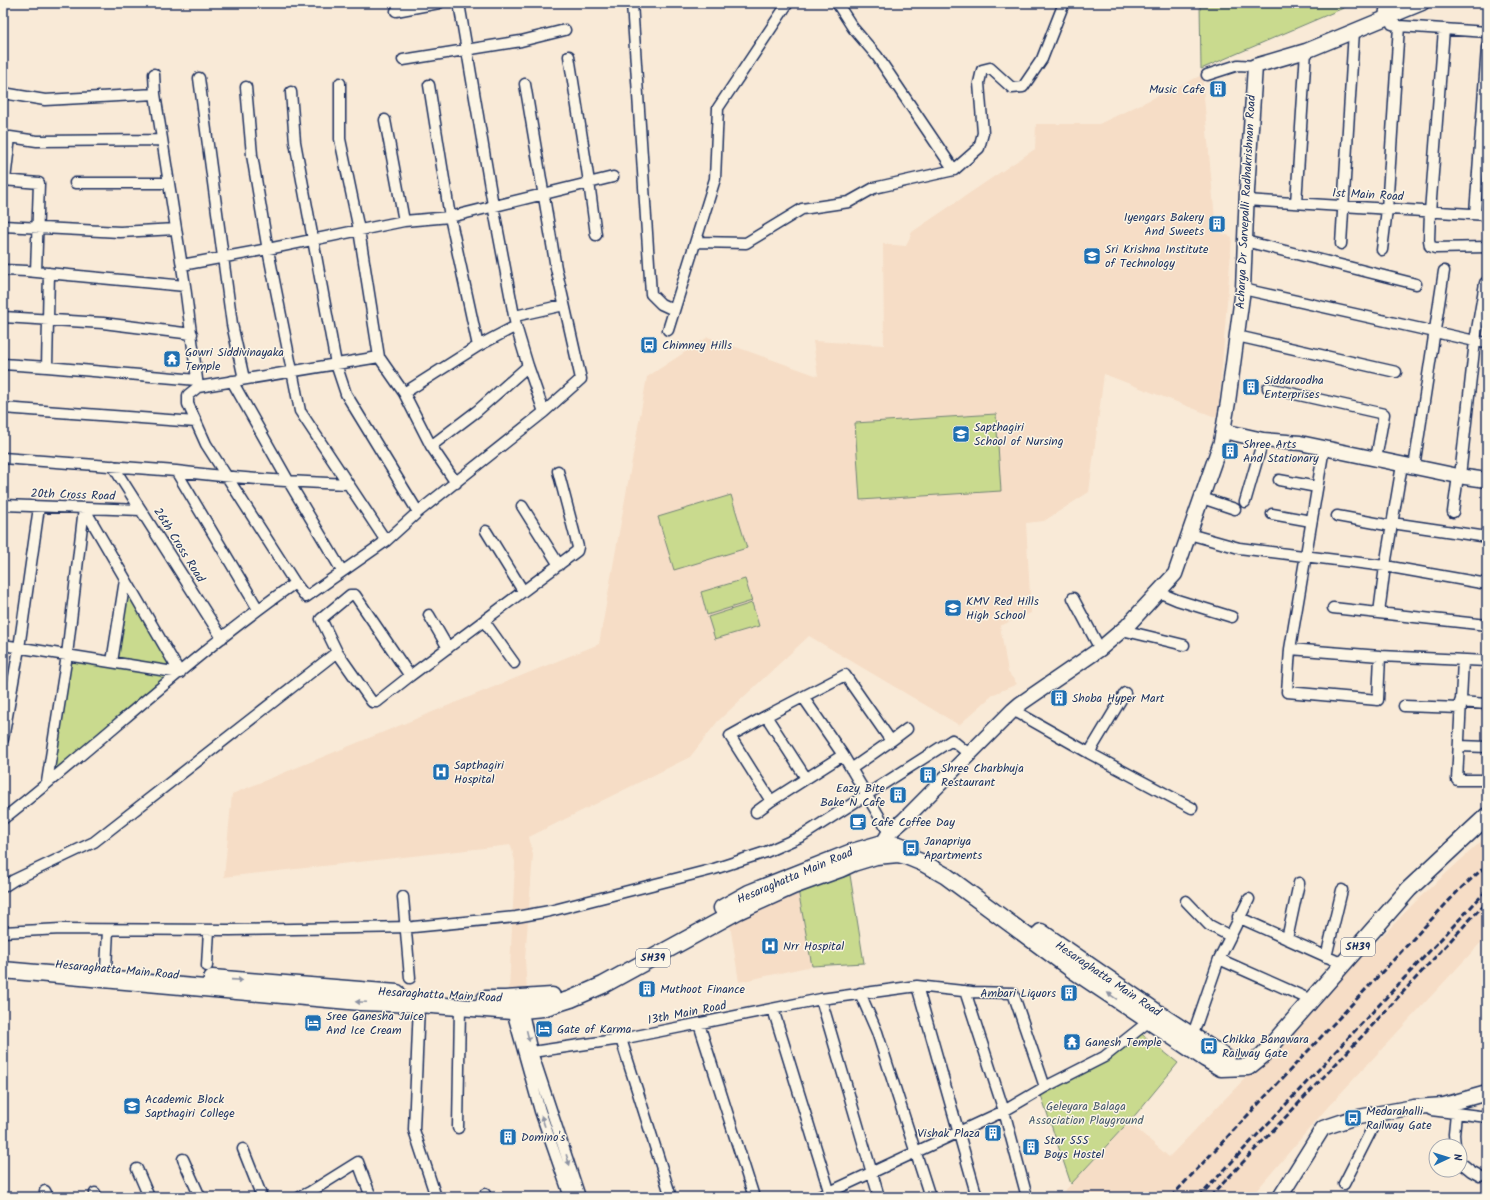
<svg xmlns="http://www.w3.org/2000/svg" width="1490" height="1200" font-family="Kalam,sans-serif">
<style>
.built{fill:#f6ddc6}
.green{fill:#c9da8e;stroke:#728476}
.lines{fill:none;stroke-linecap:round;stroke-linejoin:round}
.street-casing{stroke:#1b2f5e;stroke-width:13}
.secondary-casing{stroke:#1b2f5e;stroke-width:17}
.primary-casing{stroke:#1b2f5e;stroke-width:19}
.street{stroke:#fcf5e5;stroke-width:10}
.secondary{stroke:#fcf5e5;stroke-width:14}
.primary{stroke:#fcf5e5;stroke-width:16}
.rail{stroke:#1b2f5e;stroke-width:3;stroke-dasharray:6 3;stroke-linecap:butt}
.oneway{fill:#8c92a2}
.labels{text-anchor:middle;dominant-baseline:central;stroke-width:3;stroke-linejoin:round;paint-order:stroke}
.shield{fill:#fcf5e5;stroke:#5e6a86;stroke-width:1}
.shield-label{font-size:11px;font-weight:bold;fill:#1b2f5e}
.poi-label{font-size:12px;fill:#1b2f5e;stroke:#fcf5e5;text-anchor:start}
.street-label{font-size:12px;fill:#1b2f5e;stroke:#fcf5e5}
.park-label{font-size:12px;fill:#465a6a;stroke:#fcf5e5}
</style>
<rect width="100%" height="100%" fill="#f9ead7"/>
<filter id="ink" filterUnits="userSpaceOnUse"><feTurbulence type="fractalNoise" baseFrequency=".025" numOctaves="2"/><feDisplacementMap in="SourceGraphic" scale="8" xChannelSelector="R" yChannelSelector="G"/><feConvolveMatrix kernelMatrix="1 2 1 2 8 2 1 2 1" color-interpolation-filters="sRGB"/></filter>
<g filter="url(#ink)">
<path class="built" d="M 1202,75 L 1216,231 L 1232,237 L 1218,418 L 1104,374 L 1089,492 L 1044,521 L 1026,523 L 1031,613 L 1000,626 L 1008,672 L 1017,684 L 994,694 L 959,725 L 809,636 L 718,721 L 690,757 L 529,837 L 533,855 L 525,959 L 527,991 L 509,991 L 515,862 L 511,845 L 224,877 L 232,794 L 599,644 L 647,377 L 708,337 L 818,376 L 813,341 L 884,345 L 883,244 L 906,246 L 912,232 L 1035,149 L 1036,124 L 1099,124 Z
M 1487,836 L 1487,936 L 1326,1109 L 1251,1197 L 1062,1197 L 1061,1195 L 1129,1122 L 1169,1157 L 1417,900 Z
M 798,890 L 812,966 L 739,982 L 730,925 Z"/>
<path class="green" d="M 1200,3 L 1355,3 L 1201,69 Z
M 996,414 L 1001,491 L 860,500 L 855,423 Z
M 731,495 L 747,548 L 674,570 L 658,517 Z
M 745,579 L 752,601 L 707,615 L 701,592 Z
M 127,590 L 171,666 L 118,658 Z
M 752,603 L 759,626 L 715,639 L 708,617 Z
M 71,659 L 169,676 L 53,771 Z
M 850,875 L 864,963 L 812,966 L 798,890 Z
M 1138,1031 L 1178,1063 L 1136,1114 L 1071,1184 L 1041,1095 L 1106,1060 Z"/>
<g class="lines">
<defs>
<path id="street" d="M 459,3 L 493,205 L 516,326 L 528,366 L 544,412
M 632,3 L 651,294 L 661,304 L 674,310
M 837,3 L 853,28 L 877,56 L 954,170
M 396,11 L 439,3
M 1384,18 L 1385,10 L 1393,3
M 1392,24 L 1399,26 L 1487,32
M 1444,29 L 1430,212 L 1429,240 L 1430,246 L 1435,248 L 1487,247
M 569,56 L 589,182 L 596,235
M 403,60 L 521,41 L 565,30
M 154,74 L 155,94 L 185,286 L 198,387 L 188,395 L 188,404 L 206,444 L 295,583 L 306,597 L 386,541 L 418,512 L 544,412 L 581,379 L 556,268 L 525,84
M 1207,75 L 1238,65 L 1255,66
M 199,78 L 232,324 L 244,379
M 340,83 L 340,139 L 359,230 L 379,357 L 404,393 L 431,446 L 456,483
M 429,85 L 450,217 L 478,346
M 246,87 L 252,155 L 267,245 L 300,411 L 386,541
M 291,92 L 295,142 L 336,364 L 346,394 L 418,512
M 3,93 L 45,100 L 155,94
M 385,120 L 404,221
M 3,180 L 39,183 L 36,272
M 5,180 L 10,137 L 37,141 L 162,140
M 75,183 L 169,183
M 1246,200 L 1487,215
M 1296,203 L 1306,51
M 1475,214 L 1487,47
M 3,226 L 120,232 L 176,229
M 1245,241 L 1416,284
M 696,242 L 746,243 L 802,209 L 849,202 L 874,188 L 954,170 L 979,148 L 983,133 L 979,83 L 982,70 L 990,68 L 1012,88 L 1023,87 L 1042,59 L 1064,3
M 1341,244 L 1354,31
M 1382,250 L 1387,209 L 1399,26
M 182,265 L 268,249 L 404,221 L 450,217 L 613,177
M 3,270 L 26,271 L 185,286
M 1243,289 L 1475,341 L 1487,343
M 515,316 L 564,305
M 3,317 L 103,323 L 192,334
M 668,330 L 715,179 L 718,108 L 788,3
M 1237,336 L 1396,372
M 3,364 L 47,367 L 197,380
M 47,367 L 49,273
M 232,381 L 289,482 L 342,571
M 198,387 L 379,357
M 1268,388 L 1384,414 L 1376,459
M 404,393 L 478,346 L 516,326
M 3,408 L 196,422
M 431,446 L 477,411 L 528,366
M 1324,448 L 1290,649 L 1287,692 L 1378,700 L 1380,656
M 3,458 L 176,471 L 258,609
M 113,466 L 222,638
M 1414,467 L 1444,271
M 176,471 C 233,478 290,482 348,484
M 1460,476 L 1475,341 L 1485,283
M 1279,480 L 1317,487
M 1202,498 L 1235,509
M 1245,502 L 1263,440
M 3,505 L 141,510
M 522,506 L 559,565
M 84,508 L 180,673
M 1453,512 L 1458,476
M 1272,514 L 1311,521
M 1337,516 L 1392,526
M 1392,523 L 1487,537
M 486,531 L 523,591
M 1189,534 L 1239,548 L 1385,566 L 1487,584
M 1158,592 L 1177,600 L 1232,617
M 1073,598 L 1100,649
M 1333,608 L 1487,625
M 1379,613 L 1385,566 L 1402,465
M 429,615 L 448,648
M 484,621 L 514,663
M 1122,630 L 1184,645
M 3,645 L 180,673
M 1290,649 L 1380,656 L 1487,661
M 1463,660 L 1457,780 L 1487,780
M 112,662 L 125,580
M 410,676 L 355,595 L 350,595 L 321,619 L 337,652 L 372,702 L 377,702 L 410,676 L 577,551 L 578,547 L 558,471
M 803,697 L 843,755 L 889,833
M 1460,702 L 1487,704
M 1404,706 L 1460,708
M 1013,710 L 1089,753 L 1192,808
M 766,716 L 806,778
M 3,739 L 19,648 L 39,507
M 891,741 L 907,729
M 1459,746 L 1487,747
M 1089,753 L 1125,693
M 47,782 L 67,655 L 84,508
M 771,801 L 730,736 L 766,716 L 845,675 L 891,741 L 851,769
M 756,812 L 771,801 L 843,755
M 3,819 C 101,742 192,655 295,583
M 3,887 L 14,880 L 94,842 L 337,652
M 403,897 L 410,978
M 1186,901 L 1209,925 L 1230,936
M 1238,917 L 1343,964
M 3,932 L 61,929 L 230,930 L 413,927 L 516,917 L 550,911 L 714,869 L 766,852 L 802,836 L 952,740 L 969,754
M 1287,939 L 1299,883
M 1326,957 L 1342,890
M 1219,959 L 1311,1000
M 207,966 L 209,930
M 106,969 L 108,930
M 917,986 L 977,1197
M 965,991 L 1004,1111 L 1027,1197
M 860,993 L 877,1032 L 930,1197
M 821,999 L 879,1197
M 419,1004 L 414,1130 L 436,1197
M 521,1004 L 532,1052 L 580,1197
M 512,1006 L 512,1011 L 540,1111 L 570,1197
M 773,1009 L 831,1197
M 699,1024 L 754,1197
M 621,1039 L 671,1197
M 1191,1040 L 1219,959 L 1249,899
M 532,1052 L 621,1039 L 821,999 L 917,986 L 972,992 L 1013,993 L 1045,1087
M 1431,1110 L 1487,1117
M 458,1128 L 460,1007
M 1455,1146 L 1454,1134 L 1456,1114
M 243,1149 L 262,1197
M 183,1159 L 200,1197
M 1460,1162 L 1471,1171 L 1480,1176
M 137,1169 L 149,1197
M 1344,1184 L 1380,1113
M 45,1191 L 48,1197
M 95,1193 L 97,1197
M 485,1194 L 486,1197
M 300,1197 L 310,1192 L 358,1162 L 371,1197
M 819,1197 L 1004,1111 L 1045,1087 L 1104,1057 L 1153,1018"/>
<path id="secondary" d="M 1223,431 L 1263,440 L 1300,443 L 1458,476 L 1487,480
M 878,852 L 889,833 L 904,820 L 1013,710 L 1020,704 L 1100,649 L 1127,626 L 1175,574 L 1221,442 L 1228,402 L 1243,289 L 1247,190 L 1255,66 L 1306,51 L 1422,3
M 1280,1197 L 1323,1128 L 1353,1118 L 1414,1107 L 1444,1105 L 1487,1093"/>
<path id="primary" d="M 722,908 L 749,893 L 852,852 L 883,843 L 899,845 L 909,849
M 1041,932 L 1168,1020 L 1226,1058 L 1228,1066
M 3,970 L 360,1002 L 419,1004 L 512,1011 L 543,1008 L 571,999 L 603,985 L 738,911 L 793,886 L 840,869 L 853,863 L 876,856 L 898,854 L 906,856 L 923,863 L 946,876 L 1073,970 L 1206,1059 L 1221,1068 L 1248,1067 L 1263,1055 L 1409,889 L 1487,816
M 212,978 L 397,993
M 485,999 L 505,999 L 552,996"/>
</defs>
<use href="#street" class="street-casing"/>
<use href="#secondary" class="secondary-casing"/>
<use href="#primary" class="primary-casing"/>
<use href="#street" class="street"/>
<use href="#secondary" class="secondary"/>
<use href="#primary" class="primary"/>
<path class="rail" d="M 1171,1197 L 1459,890 L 1487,865
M 1199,1197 L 1487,890
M 1210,1197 L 1367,1031 L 1487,901"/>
</g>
<defs><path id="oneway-solid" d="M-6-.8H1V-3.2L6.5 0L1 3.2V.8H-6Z"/></defs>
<g class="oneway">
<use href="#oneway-solid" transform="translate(237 980) rotate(4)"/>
<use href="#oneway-solid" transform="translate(1112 996) rotate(-146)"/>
<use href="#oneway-solid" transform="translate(361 1002) rotate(-177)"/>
<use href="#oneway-solid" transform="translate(528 1036) rotate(76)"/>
<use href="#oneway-solid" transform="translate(543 1121) rotate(-109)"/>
<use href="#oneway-solid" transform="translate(568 1160) rotate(72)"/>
</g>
</g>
<defs>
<symbol id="building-square" viewBox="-11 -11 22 22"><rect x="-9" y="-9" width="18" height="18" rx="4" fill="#1f6fb2" stroke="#fcf5e5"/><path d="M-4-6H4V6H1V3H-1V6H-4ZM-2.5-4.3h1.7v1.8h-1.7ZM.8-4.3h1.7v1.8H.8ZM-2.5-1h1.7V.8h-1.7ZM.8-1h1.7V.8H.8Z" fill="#fff"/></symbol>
<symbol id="university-square" viewBox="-11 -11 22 22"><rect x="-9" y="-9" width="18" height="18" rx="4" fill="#1f6fb2" stroke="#fcf5e5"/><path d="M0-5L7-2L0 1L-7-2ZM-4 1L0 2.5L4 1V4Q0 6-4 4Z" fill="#fff"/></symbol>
<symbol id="bus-square" viewBox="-11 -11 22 22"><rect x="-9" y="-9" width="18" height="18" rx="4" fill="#1f6fb2" stroke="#fcf5e5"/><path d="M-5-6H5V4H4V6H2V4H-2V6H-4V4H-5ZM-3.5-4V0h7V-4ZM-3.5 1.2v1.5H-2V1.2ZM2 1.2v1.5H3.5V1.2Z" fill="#fff"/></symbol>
<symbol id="temple-square" viewBox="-11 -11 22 22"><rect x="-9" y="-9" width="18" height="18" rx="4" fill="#1f6fb2" stroke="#fcf5e5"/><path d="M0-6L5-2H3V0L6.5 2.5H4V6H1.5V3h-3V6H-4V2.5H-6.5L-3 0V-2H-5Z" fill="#fff"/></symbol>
<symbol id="school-square" viewBox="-11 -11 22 22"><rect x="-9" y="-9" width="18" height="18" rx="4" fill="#1f6fb2" stroke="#fcf5e5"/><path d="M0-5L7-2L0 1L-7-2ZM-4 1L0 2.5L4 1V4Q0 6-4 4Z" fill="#fff"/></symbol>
<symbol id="hospital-square" viewBox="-11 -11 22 22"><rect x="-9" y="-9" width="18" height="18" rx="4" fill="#1f6fb2" stroke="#fcf5e5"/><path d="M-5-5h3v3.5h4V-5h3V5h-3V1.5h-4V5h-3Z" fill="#fff"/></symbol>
<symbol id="cafe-square" viewBox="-11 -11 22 22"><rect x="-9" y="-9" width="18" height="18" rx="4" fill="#1f6fb2" stroke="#fcf5e5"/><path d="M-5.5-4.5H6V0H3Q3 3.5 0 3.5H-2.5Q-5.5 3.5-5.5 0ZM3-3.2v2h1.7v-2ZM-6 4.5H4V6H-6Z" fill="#fff"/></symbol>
<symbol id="hotel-square" viewBox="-11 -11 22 22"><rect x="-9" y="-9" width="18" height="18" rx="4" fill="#1f6fb2" stroke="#fcf5e5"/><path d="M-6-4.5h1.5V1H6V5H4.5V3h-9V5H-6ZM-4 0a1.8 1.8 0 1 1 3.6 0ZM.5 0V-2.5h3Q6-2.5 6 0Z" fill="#fff"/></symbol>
</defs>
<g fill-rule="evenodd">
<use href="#building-square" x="1208" y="79" width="20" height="20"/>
<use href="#building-square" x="1207" y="214" width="20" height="20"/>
<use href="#university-square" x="1082" y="246" width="20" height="20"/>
<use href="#bus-square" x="639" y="335" width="20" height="20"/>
<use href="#temple-square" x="162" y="349" width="20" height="20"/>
<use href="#building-square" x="1241" y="377" width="20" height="20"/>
<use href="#university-square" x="951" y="424" width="20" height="20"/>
<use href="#building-square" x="1220" y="441" width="20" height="20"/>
<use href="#school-square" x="943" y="598" width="20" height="20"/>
<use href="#building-square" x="1049" y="688" width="20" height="20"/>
<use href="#hospital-square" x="431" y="762" width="20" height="20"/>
<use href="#building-square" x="918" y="765" width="20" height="20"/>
<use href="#building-square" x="888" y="785" width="20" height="20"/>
<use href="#cafe-square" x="848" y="812" width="20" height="20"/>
<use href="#bus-square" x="901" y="838" width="20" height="20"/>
<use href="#hospital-square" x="760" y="936" width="20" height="20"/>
<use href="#building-square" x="637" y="979" width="20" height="20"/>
<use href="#building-square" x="1059" y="983" width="20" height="20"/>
<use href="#hotel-square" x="303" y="1013" width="20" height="20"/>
<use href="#hotel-square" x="534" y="1019" width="20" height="20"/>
<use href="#temple-square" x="1062" y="1032" width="20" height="20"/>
<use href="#bus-square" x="1199" y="1036" width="20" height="20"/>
<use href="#university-square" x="122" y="1096" width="20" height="20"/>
<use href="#bus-square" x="1343" y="1108" width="20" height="20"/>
<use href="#building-square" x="983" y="1123" width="20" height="20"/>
<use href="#building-square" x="498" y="1127" width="20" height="20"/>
<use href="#building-square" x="1021" y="1137" width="20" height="20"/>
</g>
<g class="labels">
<g class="shield">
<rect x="1341" y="938" width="34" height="18" rx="3"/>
<rect x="636" y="949" width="34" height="18" rx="3"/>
</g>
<g class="shield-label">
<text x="1358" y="947">SH39</text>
<text x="653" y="958">SH39</text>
</g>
<g class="poi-label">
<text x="1205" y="89" text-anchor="end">Music Cafe</text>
<text x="1204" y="217" text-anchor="end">Iyengars Bakery<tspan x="1204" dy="14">And Sweets</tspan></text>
<text x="1105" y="249">Sri Krishna Institute<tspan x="1105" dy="14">of Technology</tspan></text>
<text x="662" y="345">Chimney Hills</text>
<text x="185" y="352">Gowri Siddivinayaka<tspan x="185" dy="14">Temple</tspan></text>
<text x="1264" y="380">Siddaroodha<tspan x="1264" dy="14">Enterprises</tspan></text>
<text x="974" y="427">Sapthagiri<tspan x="974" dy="14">School of Nursing</tspan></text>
<text x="1243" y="444">Shree Arts<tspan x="1243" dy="14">And Stationary</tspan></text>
<text x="966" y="601">KMV Red Hills<tspan x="966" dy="14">High School</tspan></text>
<text x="1072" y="698">Shoba Hyper Mart</text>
<text x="454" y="765">Sapthagiri<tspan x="454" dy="14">Hospital</tspan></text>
<text x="941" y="768">Shree Charbhuja<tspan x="941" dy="14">Restaurant</tspan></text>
<text x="885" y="788" text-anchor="end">Eazy Bite<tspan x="885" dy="14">Bake N Cafe</tspan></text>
<text x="871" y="822">Cafe Coffee Day</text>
<text x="924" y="841">Janapriya<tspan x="924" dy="14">Apartments</tspan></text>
<text x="783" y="946">Nrr Hospital</text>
<text x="660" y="989">Muthoot Finance</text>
<text x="1056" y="993" text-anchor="end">Ambari Liquors</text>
<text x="326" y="1016">Sree Ganesha Juice<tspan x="326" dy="14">And Ice Cream</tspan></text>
<text x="557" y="1029">Gate of Karma</text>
<text x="1222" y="1039">Chikka Banawara<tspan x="1222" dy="14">Railway Gate</tspan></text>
<text x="1085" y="1042">Ganesh Temple</text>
<text x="145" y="1099">Academic Block<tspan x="145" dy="14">Sapthagiri College</tspan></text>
<text x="1366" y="1111">Medarahalli<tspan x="1366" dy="14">Railway Gate</tspan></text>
<text x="980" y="1133" text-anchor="end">Vishak Plaza</text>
<text x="521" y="1137">Domino's</text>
<text x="1044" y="1140">Star 555<tspan x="1044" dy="14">Boys Hostel</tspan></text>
</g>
<g class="street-label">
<text transform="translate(1368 195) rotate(3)">1st Main Road</text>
<text transform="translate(1246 202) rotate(-87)">Acharya Dr Sarvepalli Radhakrishnan Road</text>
<text transform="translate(73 495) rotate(2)">20th Cross Road</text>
<text transform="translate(179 545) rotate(58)">26th Cross Road</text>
<text transform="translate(795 876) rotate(-23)">Hesaraghatta Main Road</text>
<text transform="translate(117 970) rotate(5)">Hesaraghatta Main Road</text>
<text transform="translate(1108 979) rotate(34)">Hesaraghatta Main Road</text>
<text transform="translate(440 995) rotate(3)">Hesaraghatta Main Road</text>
<text transform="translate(687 1013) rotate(-11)">13th Main Road</text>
</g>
<g class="park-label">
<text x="1086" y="1106">Geleyara Balaga<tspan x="1086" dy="14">Association Playground</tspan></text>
</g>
</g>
<rect width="1490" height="1200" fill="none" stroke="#fcf5e5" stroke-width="16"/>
<rect x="8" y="8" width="1474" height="1184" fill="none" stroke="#1b2f5e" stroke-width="1.5" filter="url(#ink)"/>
<g transform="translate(1448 1158) rotate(86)"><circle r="19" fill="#fcf5e5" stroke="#a2a6af"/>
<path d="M0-3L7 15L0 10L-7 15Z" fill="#1f6fb2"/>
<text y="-6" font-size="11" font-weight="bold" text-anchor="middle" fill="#1b2f5e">N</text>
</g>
</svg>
